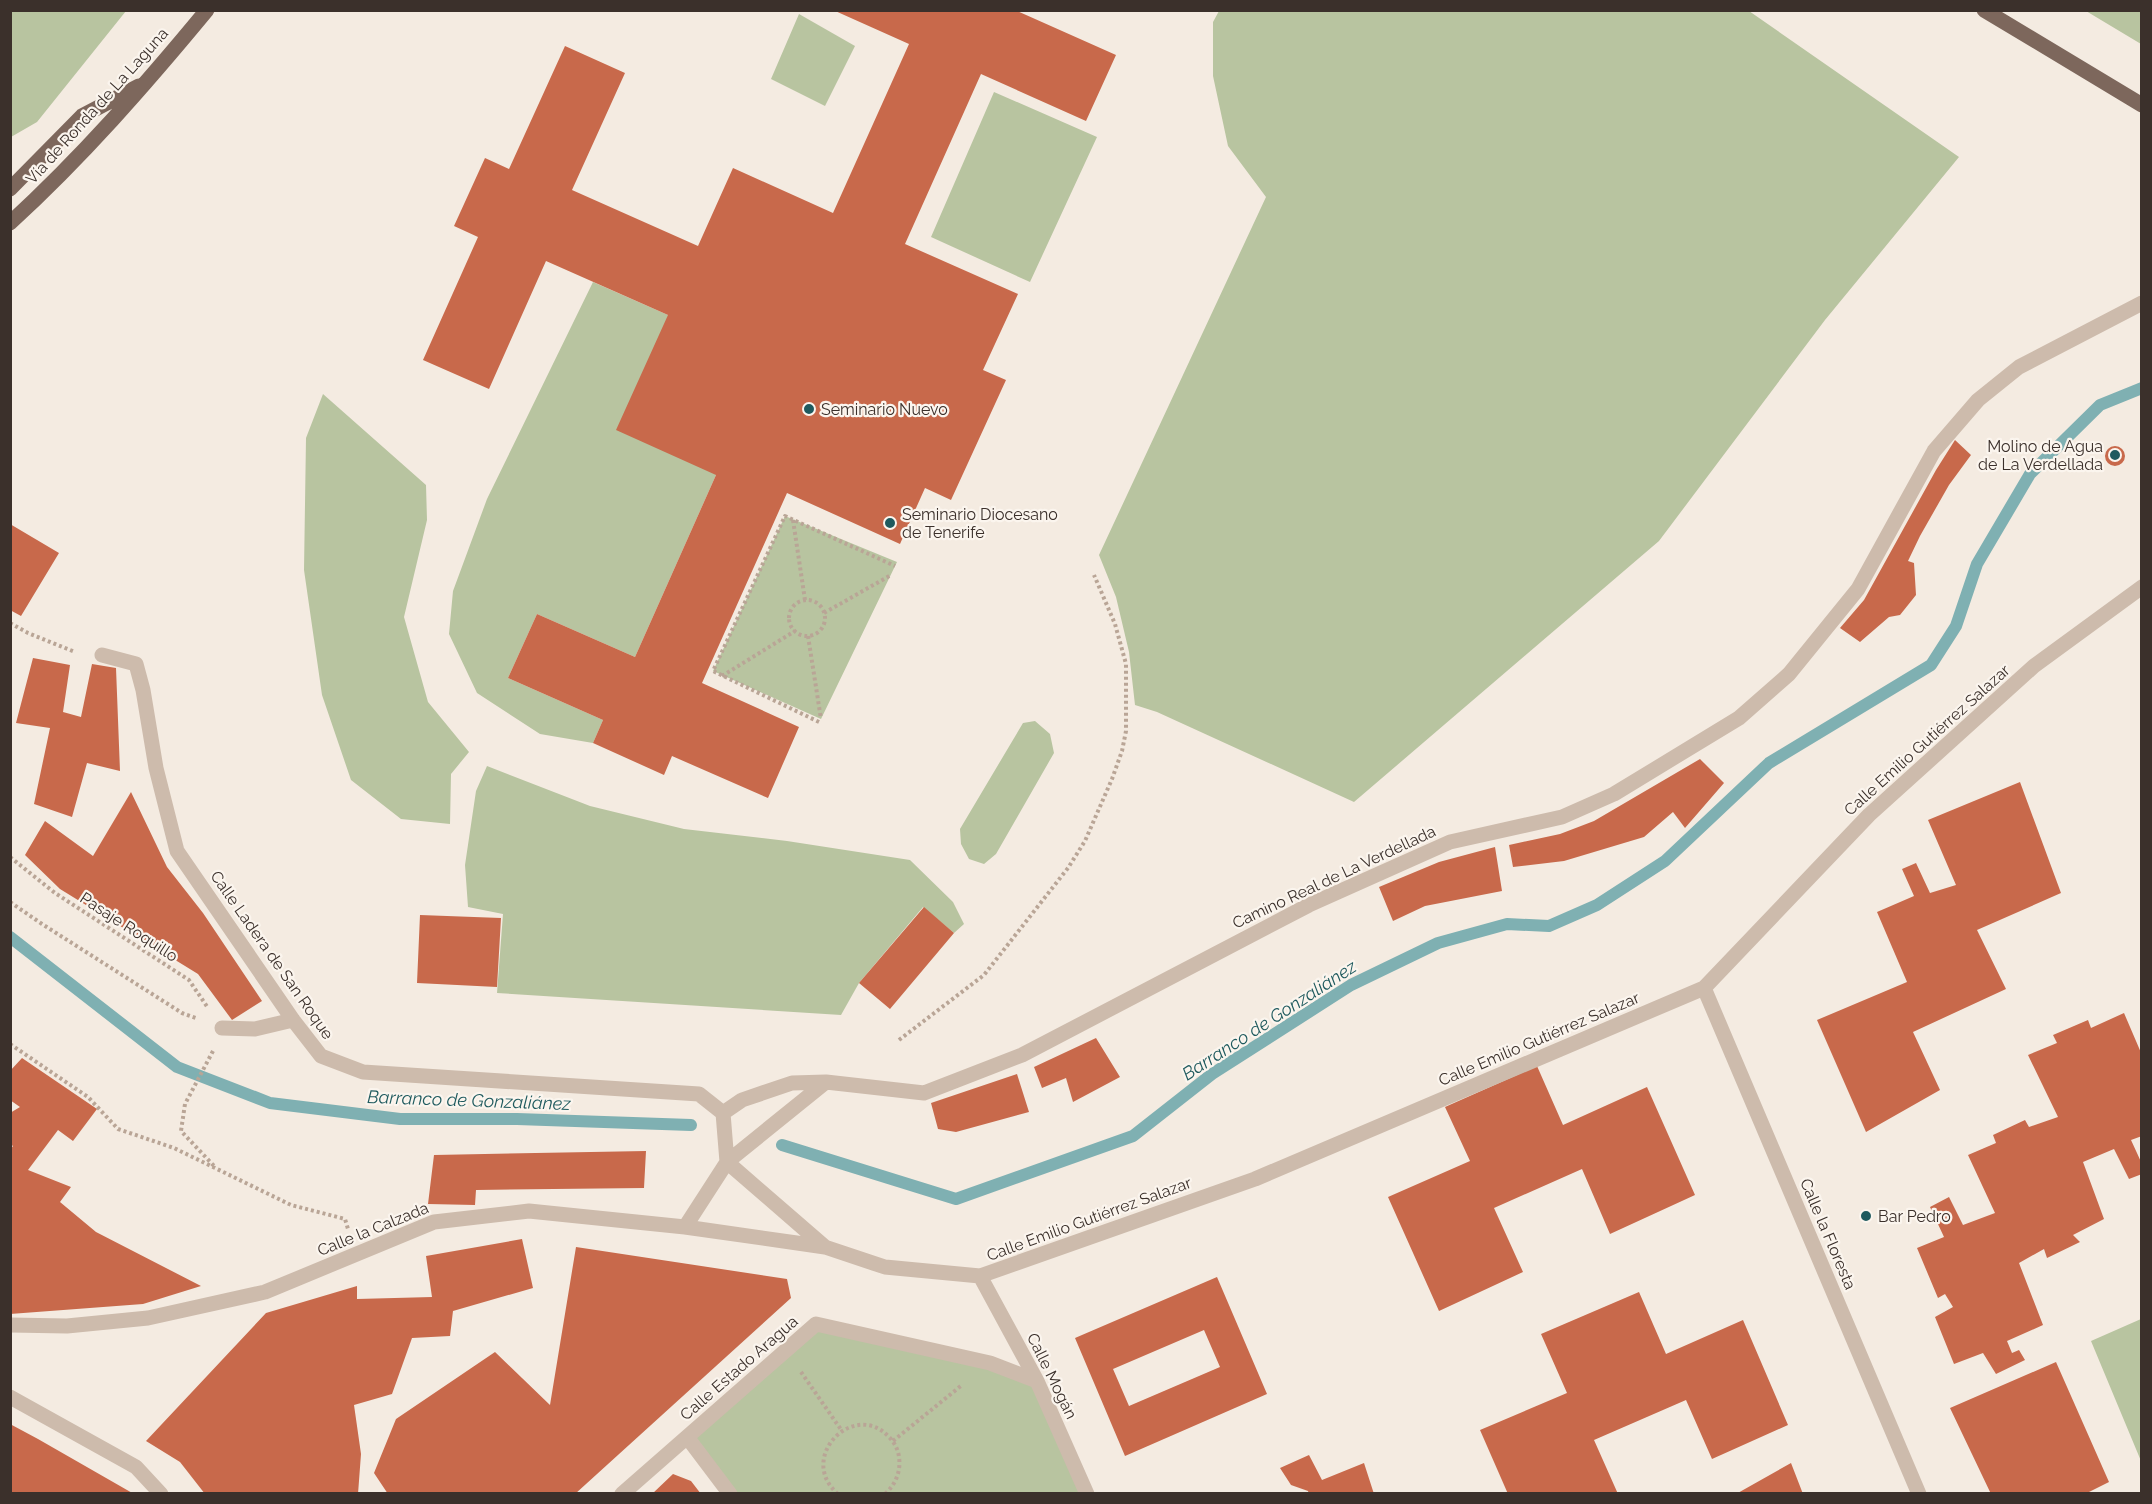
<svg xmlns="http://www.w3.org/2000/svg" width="2152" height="1504" font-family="Raleway,sans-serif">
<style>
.green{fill:#b8c4a0}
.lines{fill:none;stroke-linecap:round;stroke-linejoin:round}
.stream{stroke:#7fb0b2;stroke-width:12}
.building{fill:#c8694b;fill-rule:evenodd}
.path{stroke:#b9a596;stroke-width:4;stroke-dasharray:3 3;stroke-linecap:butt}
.minor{stroke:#cdbbac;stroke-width:15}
.major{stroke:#7d675c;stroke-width:15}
.poi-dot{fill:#1f5a5e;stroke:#fbf5ee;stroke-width:2}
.labels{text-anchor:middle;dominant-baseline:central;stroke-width:4.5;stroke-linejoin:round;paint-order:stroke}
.street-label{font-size:16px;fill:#3b302b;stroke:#fbf5ee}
.poi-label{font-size:16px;fill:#3b302b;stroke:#fbf5ee;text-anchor:start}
.water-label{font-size:18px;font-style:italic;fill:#1f5a5e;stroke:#fbf5ee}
</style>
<rect width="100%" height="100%" fill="#f4ebe1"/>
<path class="green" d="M 10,11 L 126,11 L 37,122 L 11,137 Z
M 1219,11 L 1749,11 L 1959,157 L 1825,320 L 1659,541 L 1354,802 L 1157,712 L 1135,705 L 1129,652 L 1116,597 L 1099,555 L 1266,197 L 1228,146 L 1213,76 L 1213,22 Z
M 2086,11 L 2141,11 L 2141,44 Z
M 799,14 L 855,46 L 825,106 L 771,79 Z
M 994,92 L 1097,137 L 1030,282 L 931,237 Z
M 593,282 L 668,315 L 716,475 L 635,657 L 537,614 L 508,678 L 603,720 L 593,743 L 540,734 L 477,693 L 449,634 L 453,591 L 487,499 Z
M 323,394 L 426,485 L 427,520 L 404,617 L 428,702 L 469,752 L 451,774 L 450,824 L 401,819 L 351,780 L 322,695 L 304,570 L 306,438 Z
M 785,516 L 897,562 L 821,719 L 713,671 Z
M 1035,721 L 1050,734 L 1054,753 L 996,854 L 984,864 L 969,859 L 961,844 L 960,829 L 1023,723 Z
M 487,766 L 590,806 L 684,829 L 787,841 L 910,860 L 953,902 L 964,924 L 954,933 L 923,907 L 859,983 L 841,1015 L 497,993 L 503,914 L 468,907 L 465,865 L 476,791 Z
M 2141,1319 L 2141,1461 L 2091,1341 Z
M 816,1324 L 1037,1381 L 1087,1493 L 730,1493 L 687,1437 Z"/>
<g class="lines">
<path class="stream" d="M 10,937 L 177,1067 L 270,1103 L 400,1119 L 517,1119 L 691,1125
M 782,1145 L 956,1199 L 1133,1136 L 1212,1074 L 1351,985 L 1438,943 L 1507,924 L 1549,926 L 1597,905 L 1665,861 L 1769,763 L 1931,665 L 1956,626 L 1977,564 L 2030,474 L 2100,405 L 2142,388"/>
</g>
<path class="building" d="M 833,10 L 1015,10 L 1116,55 L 1086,121 L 981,74 L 905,244 L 1018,294 L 983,370 L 1006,380 L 951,500 L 925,488 L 900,544 L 787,493 L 702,683 L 799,727 L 768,798 L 672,756 L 664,775 L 593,743 L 603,720 L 508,678 L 537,614 L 635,657 L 716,475 L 616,430 L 668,315 L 546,261 L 489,389 L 423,360 L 478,237 L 454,226 L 485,158 L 509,169 L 565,46 L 625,73 L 572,190 L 698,246 L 733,168 L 833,213 L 909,44 Z
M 1955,440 L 1971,455 L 1949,485 L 1920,536 L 1908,561 L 1914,563 L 1916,595 L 1900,615 L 1889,617 L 1860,642 L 1840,628 L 1864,600 L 1936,470 Z
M2105 456a10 10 0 1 1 20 0a10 10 0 1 1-20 0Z
M 10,524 L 59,553 L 21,616 L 10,610 Z
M 33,658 L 70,665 L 63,712 L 81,717 L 92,664 L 116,668 L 120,771 L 87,763 L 72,817 L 34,804 L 50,728 L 16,723 Z
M 1700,759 L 1724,783 L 1685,828 L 1673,812 L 1644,837 L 1564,861 L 1513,867 L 1509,845 L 1560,834 L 1594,821 Z
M 2020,782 L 2061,893 L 1977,930 L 2006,989 L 1913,1032 L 1940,1090 L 1866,1132 L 1817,1020 L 1907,982 L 1877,912 L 1914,896 L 1902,869 L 1916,863 L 1930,893 L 1956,885 L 1928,820 Z
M 131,792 L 167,867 L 203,913 L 262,1001 L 232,1020 L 198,974 L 60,889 L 25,855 L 45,821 L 93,856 Z
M 1495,847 L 1502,891 L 1425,906 L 1393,921 L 1379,887 L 1439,862 Z
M 924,907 L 954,933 L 890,1009 L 859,983 Z
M 420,915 L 501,918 L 497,987 L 417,983 Z
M 2124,1013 L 2142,1055 L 2142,1136 L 2131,1140 L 2142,1164 L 2142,1174 L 2129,1179 L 2114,1149 L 2083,1162 L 2104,1219 L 2073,1235 L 2080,1242 L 2047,1258 L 2044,1249 L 2019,1263 L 2043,1325 L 2007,1341 L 2012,1353 L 2019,1350 L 2025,1360 L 1996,1374 L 1983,1353 L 1954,1364 L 1935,1317 L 1953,1307 L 1945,1294 L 1938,1298 L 1917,1248 L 1944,1237 L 1930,1207 L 1949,1197 L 1963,1225 L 1995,1213 L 1968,1155 L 1996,1143 L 1993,1135 L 2025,1120 L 2029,1127 L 2058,1117 L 2028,1055 L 2057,1043 L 2053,1035 L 2088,1020 L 2091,1028 Z
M 1096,1038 L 1120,1077 L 1073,1102 L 1066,1078 L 1042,1088 L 1034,1067 Z
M 22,1058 L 97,1109 L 73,1141 L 58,1130 L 28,1170 L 71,1187 L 60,1202 L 96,1232 L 201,1286 L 143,1304 L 10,1314 L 10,1150 L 13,1146 L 10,1144 L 10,1113 L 20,1107 L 10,1100 L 10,1071 Z
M 1537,1066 L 1563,1125 L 1647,1087 L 1695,1195 L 1610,1234 L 1582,1169 L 1494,1208 L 1523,1272 L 1439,1311 L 1388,1197 L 1470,1161 L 1445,1107 Z
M 1017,1074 L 1029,1112 L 956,1132 L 938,1129 L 931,1103 Z
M 646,1151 L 644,1188 L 476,1190 L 475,1205 L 428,1204 L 434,1155 Z
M 522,1239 L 533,1288 L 453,1311 L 450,1336 L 412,1338 L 392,1394 L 354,1405 L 361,1454 L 358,1494 L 205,1494 L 180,1462 L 146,1441 L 266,1313 L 357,1286 L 357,1299 L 432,1297 L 426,1256 Z
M 576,1247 L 787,1279 L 791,1298 L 575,1494 L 388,1494 L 374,1473 L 396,1419 L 495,1352 L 550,1405 Z
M 1217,1277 L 1267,1394 L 1125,1456 L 1075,1338 ZM 1204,1330 L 1220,1367 L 1129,1406 L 1113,1369 Z
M 1639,1292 L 1666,1354 L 1743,1320 L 1788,1425 L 1712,1459 L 1686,1400 L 1594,1440 L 1618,1494 L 1508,1494 L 1480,1430 L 1567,1393 L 1541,1334 Z
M 2056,1362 L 2109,1482 L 2085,1494 L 1991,1494 L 1950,1408 Z
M 10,1424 L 38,1439 L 134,1494 L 10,1494 Z
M 1309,1455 L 1322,1480 L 1364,1463 L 1374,1494 L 1309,1494 L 1308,1491 L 1291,1485 L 1280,1468 Z
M 1791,1463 L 1803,1494 L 1736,1494 Z
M 673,1474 L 691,1481 L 701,1494 L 652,1494 Z"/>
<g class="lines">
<path class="path" d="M 793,520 L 805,600
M789 618a18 18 0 1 1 36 0a18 18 0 1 1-36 0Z
M 824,613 L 891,575
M 10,623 L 28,633 L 75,652
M 808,636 L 821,719
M 722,676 L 795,631
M 819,722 L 713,671 L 785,516 L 895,566
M 10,857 L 55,893 L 189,980 L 208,1008
M 10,902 L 42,924 L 182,1013 L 196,1018
M 899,1040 L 984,975 L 1068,868 L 1085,841 L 1112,779 L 1122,751 L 1126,731 L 1126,664 L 1115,624 L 1094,575
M 10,1044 L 88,1097 L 118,1129 L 174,1148 L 291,1205 L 345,1219 L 348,1229
M 213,1051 L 185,1104 L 181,1131 L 215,1167
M 801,1372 L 842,1431
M 893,1441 L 962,1385
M 838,1494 C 796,1458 854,1399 889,1437 C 894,1442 898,1449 899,1457 C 901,1471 896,1484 885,1494"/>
<path class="minor" d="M 102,655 L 136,664 L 143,690 L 156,768 L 177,851 L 293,1020 L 321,1056 L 363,1072 L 699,1094 L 723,1113 L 727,1162
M 1704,988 L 1919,1494
M 222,1028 L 255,1029 L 293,1020
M 723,1113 L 742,1100 L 792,1083 L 826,1082 L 924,1093 L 1022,1055 L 1309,905 L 1450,842 L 1562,817 L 1614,794 L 1739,718 L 1789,674 L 1858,589 L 1934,451 L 1978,400 L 2019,367 L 2142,303
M 727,1162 L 825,1247
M 685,1227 L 727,1162 L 826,1082
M 980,1276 L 1037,1381 L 1087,1494
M 10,1325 L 67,1326 L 148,1318 L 265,1292 L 434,1222 L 529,1211 L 685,1227 L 825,1247 L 885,1267 L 980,1276 L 1255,1179 L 1704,988 L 1869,815 L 2034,666 L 2142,587
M 10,1397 L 136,1467 L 161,1494
M 687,1437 L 730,1494
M 622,1494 L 816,1324 L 990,1363 L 1037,1381"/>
<path class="major" d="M 1984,10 L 2142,105
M 10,189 L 82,116 L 139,86
M 10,223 C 82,157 145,85 207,10"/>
</g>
<g class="poi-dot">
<circle cx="809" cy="409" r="6"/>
<circle cx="2115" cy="455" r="6"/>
<circle cx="890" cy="523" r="6"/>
<circle cx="1866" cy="1216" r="6"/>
</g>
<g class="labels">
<g class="street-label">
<text transform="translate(97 106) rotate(-48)">Vía de Ronda de La Laguna</text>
<text transform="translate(1927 740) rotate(-42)">Calle Emilio Gutiérrez Salazar</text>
<text transform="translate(1334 877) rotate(-25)">Camino Real de La Verdellada</text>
<text transform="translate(129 927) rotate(33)">Pasaje Roquillo</text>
<text transform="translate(272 955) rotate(55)">Calle Ladera de San Roque</text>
<text transform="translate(1539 1039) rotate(-23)">Calle Emilio Gutiérrez Salazar</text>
<text transform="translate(1089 1219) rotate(-20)">Calle Emilio Gutiérrez Salazar</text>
<text transform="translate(373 1229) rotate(-22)">Calle la Calzada</text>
<text transform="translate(1828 1234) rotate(67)">Calle la Floresta</text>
<text transform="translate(739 1368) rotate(-41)">Calle Estado Aragua</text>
<text transform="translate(1052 1376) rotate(64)">Calle Mogán</text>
</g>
<g class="poi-label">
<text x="821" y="409">Seminario Nuevo</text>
<text x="2103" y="446" text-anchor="end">Molino de Agua<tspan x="2103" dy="18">de La Verdellada</tspan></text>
<text x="902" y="514">Seminario Diocesano<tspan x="902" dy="18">de Tenerife</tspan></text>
<text x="1878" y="1216">Bar Pedro</text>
</g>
<g class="water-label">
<text transform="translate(1269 1020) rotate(-33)">Barranco de Gonzaliánez</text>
<text transform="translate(469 1100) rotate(2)">Barranco de Gonzaliánez</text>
</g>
</g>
<rect width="2152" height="1504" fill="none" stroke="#3b302b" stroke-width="24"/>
</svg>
